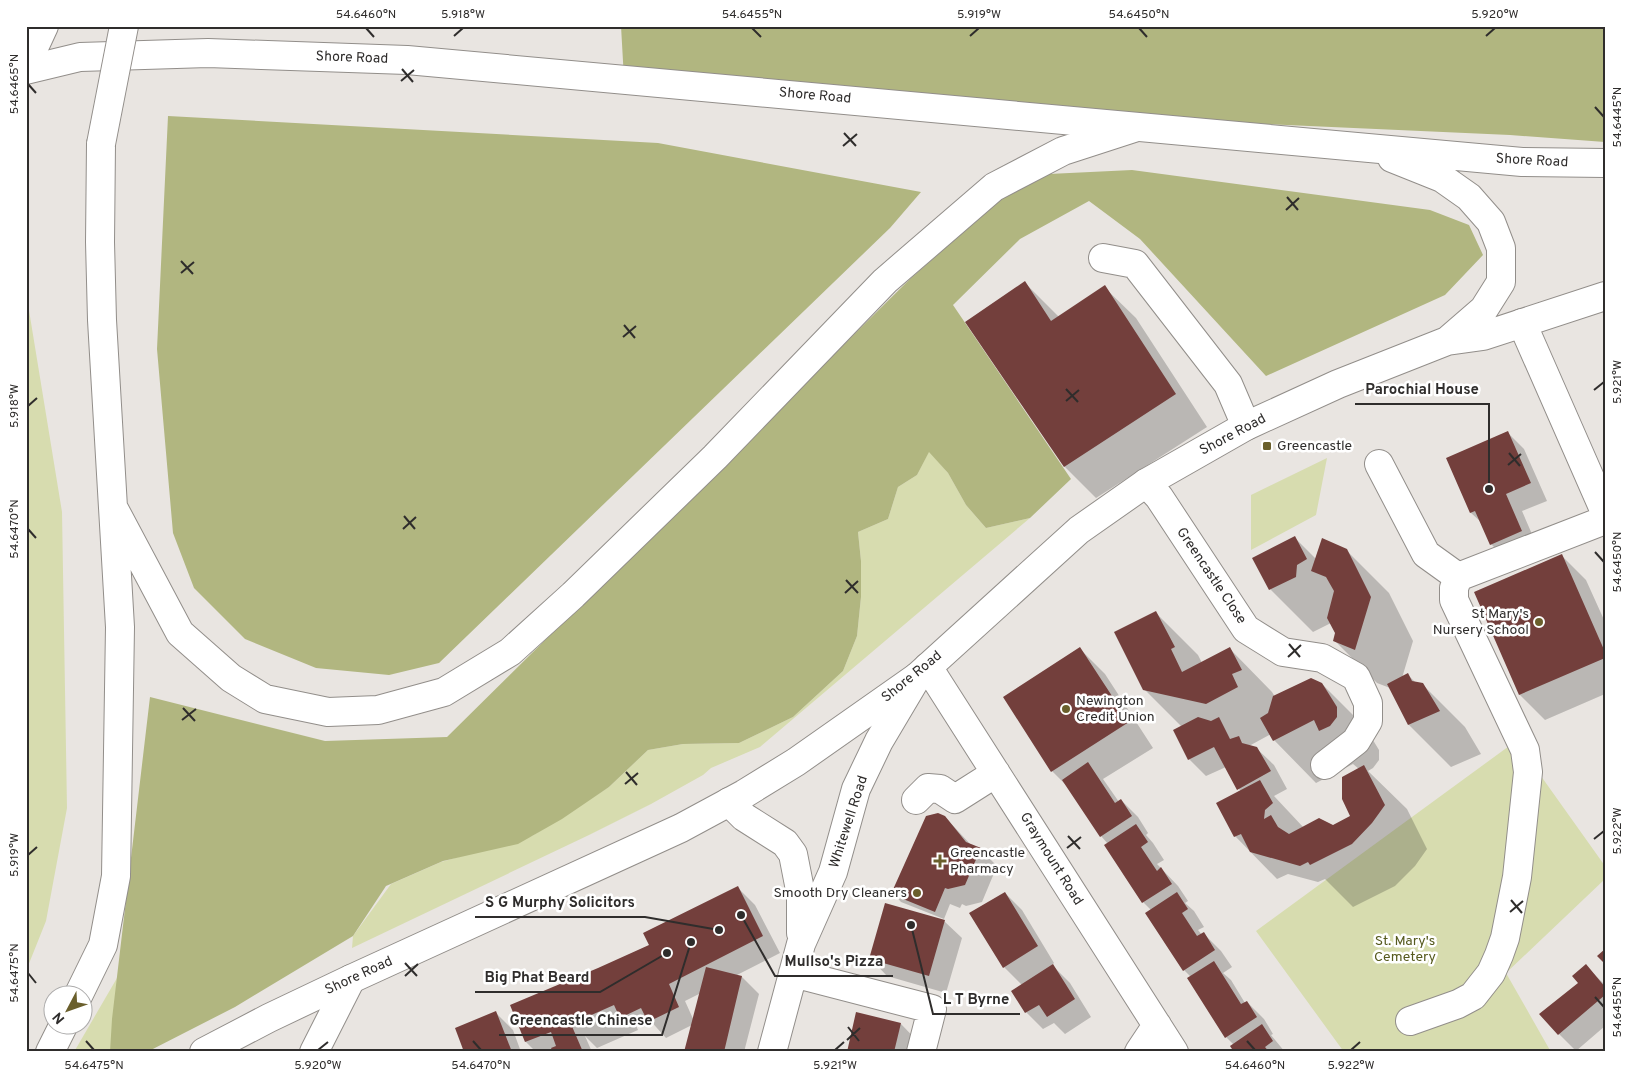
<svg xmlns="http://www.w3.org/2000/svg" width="1631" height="1078" font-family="Overpass,sans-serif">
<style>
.green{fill:#d7dcaf}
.forest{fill:#b1b680}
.shadow{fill:#0003;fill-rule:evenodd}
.building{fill:#733f3c}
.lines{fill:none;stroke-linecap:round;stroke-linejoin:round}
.minor-casing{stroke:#928e8a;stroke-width:30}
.major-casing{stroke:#928e8a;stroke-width:30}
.highway-casing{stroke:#928e8a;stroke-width:30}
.minor{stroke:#fff;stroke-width:28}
.major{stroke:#fff;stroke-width:28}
.highway{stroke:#fff;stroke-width:28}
.highway-bridge-casing{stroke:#928e8a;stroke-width:30;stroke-linecap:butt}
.highway-bridge{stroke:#fff;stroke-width:28}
.ticks{fill:none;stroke:#2f2d2c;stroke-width:2}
.poi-dot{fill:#6a5f2c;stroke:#fff;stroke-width:2}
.labels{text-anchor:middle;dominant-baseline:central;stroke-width:5;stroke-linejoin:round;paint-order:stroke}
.street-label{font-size:14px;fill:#2f2d2c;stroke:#fff}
.poi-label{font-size:14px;fill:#2f2d2c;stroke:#fff;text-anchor:start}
.park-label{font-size:14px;fill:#565a1e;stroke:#fff}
.leader{fill:none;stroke:#2f2d2c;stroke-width:2}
.callout-dot{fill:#2f2d2c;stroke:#fff;stroke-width:2}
.callout-label{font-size:15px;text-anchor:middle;font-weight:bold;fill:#2f2d2c;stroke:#fff;stroke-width:5;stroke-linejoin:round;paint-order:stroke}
.neatline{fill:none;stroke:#2f2d2c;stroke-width:2}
.ticks-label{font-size:12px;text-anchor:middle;fill:#2f2d2c}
</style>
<rect width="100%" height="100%" fill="#e9e5e1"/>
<path class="green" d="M 26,292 L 62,512 L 67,808 L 46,921 L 26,971 Z
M 929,451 L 948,473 L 966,505 L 986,528 L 1030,518 L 760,747 L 711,768 L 703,775 L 651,804 L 589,835 L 352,948 L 353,936 L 391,884 L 441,862 L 532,836 L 609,787 L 648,750 L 683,744 L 739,743 L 793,717 L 843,671 L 857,636 L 861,597 L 861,561 L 858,532 L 888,519 L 898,487 L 917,475 Z
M 1327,458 L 1316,515 L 1251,550 L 1251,495 Z
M 1516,741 L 1605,866 L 1605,879 L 1506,973 L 1551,1052 L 1344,1052 L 1256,931 Z
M 117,978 L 112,1052 L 74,1052 Z"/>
<path class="forest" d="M 621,26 L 1605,26 L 1605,142 L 1510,135 L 978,111 L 624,79 Z
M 168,116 L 658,143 L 921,192 L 890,228 L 439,663 L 389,675 L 316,668 L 245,639 L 194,588 L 173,533 L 157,349 Z
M 1132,170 L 1430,210 L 1469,225 L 1483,255 L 1445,295 L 1266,376 L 1140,239 L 1089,201 L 1020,239 L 953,305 L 1071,479 L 1030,518 L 986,528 L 966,505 L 948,473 L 929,452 L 917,475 L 898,487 L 888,519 L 858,532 L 861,561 L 861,597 L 857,636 L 843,671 L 793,717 L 739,743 L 683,744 L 648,750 L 609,787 L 562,819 L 518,844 L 443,861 L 386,886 L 353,936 L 235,1007 L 147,1052 L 110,1052 L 112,1019 L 150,697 L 325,741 L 447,737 L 910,279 L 1028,175 Z"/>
<path class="shadow" d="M 1025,283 L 1059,317 L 1104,287 L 1136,318 L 1207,427 L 1096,498 L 1065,467 Z
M 1507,432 L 1524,449 L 1547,501 L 1522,511 L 1538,548 L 1508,561 L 1491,544 L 1481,522 L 1471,513 L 1447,459 Z
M 1295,538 L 1316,559 L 1346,550 L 1389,593 L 1413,641 L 1402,678 L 1408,675 L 1416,683 L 1422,684 L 1465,727 L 1481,754 L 1451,767 L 1409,725 L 1390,688 L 1377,683 L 1334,640 L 1336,633 L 1331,623 L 1313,632 L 1270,589 Z
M 1561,555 L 1586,580 L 1605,622 L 1605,694 L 1545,720 L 1520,695 L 1475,593 Z
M 1155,612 L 1198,655 L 1202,663 L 1230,649 L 1272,692 L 1275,697 L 1322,684 L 1365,727 L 1379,750 L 1379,760 L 1373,768 L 1368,771 L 1407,809 L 1427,849 L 1415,866 L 1395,886 L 1353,907 L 1325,879 L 1318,882 L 1288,874 L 1277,879 L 1235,836 L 1241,792 L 1226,767 L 1206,776 L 1189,759 L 1182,727 L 1144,689 ZM 1271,734 L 1274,740 L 1316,783 L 1353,764 L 1359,769 L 1351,816 L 1334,826 L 1304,828 L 1274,796 L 1287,789 L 1274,765 L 1256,748 L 1249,746 Z
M 1080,649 L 1105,674 L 1153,748 L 1103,779 L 1119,802 L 1121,800 L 1138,817 L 1148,833 L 1146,835 L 1153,843 L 1164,860 L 1157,864 L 1178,886 L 1188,901 L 1185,903 L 1194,911 L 1204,927 L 1198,930 L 1202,935 L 1204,934 L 1221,951 L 1232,967 L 1223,973 L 1231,980 L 1245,1003 L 1247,1002 L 1264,1019 L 1273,1034 L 1271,1035 L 1285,1052 L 1235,1052 L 1234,1045 L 1226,1037 L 1191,977 L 1184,970 L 1151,910 L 1143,902 L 1108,844 L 1101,836 L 1067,786 L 1052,771 Z
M 945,817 L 971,845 L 980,849 L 997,866 L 982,902 L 966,906 L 962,904 L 960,908 L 950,904 L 944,919 L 901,902 L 893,893 Z
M 738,888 L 755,905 L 780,953 L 735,976 L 742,977 L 759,994 L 744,1052 L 686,1052 L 692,1025 L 666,1038 L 647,1017 L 635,1023 L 638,1030 L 597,1048 L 585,1036 L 592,1052 L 536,1052 L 526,1042 L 511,1006 L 598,969 L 650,945 ZM 701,993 L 694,1021 L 685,1001 Z
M 1005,893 L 1022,910 L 1054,963 L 1052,965 L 1070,983 L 1091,1017 L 1065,1034 L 1054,1023 L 1043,1029 L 1026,1012 L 1022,985 L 1004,967 Z
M 944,921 L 962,938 L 946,993 L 887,976 L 870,958 Z
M 1586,966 L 1605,985 L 1605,1026 L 1576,1051 L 1559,1034 Z
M 496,1013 L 513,1030 L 521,1052 L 465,1052 Z
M 901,1024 L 928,1052 L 848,1052 Z"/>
<path class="building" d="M 1025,281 L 1051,321 L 1105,285 L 1176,394 L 1064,467 L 965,322 Z
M 1508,431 L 1531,483 L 1506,494 L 1522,531 L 1490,545 L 1475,511 L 1470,513 L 1446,458 Z
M 1295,536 L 1307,559 L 1297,565 L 1296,577 L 1269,590 L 1252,558 Z
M 1322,538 L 1347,549 L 1371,597 L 1355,650 L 1333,641 L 1335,633 L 1327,618 L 1334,591 L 1326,577 L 1311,571 Z
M 1562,554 L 1605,652 L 1605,658 L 1519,695 L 1474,592 Z
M 1156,611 L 1175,647 L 1171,649 L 1182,672 L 1230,647 L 1242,670 L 1232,674 L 1238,687 L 1206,704 L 1143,690 L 1114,632 Z
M 1080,647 L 1129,722 L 1051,772 L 1003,697 Z
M 1408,673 L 1412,681 L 1423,683 L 1440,711 L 1408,725 L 1387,684 Z
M 1311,678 L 1322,683 L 1337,707 L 1337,717 L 1330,726 L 1319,731 L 1314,720 L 1273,741 L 1260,718 L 1268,713 L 1273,696 Z
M 1198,717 L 1211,721 L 1219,717 L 1230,739 L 1239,736 L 1242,743 L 1257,747 L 1271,771 L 1237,790 L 1214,747 L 1188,760 L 1173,730 Z
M 1088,762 L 1115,803 L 1121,799 L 1132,816 L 1100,837 L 1062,780 Z
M 1364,765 L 1385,805 L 1372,823 L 1352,844 L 1310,865 L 1308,862 L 1300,866 L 1250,852 L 1241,834 L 1234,837 L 1216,803 L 1260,780 L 1273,803 L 1265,810 L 1264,819 L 1271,815 L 1278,827 L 1289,834 L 1319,818 L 1333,825 L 1350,816 L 1342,799 L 1342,777 Z
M 938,813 L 945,816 L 966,842 L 981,848 L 965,885 L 948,889 L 945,888 L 935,912 L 891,894 L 926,816 Z
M 1136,824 L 1148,842 L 1141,847 L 1157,871 L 1161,867 L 1172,884 L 1142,903 L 1104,845 Z
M 738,886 L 763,936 L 669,984 L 679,1007 L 648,1022 L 641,1008 L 620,1018 L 614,1005 L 571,1024 L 583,1052 L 553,1052 L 551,1048 L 556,1046 L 551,1032 L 525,1042 L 510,1005 L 598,968 L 649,945 L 643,933 Z
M 1005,892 L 1038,946 L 1003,968 L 969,913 Z
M 1177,892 L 1188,909 L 1182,913 L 1197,936 L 1204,932 L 1215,950 L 1183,971 L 1145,913 Z
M 885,903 L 945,920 L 929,976 L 869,959 Z
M 1605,949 L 1605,964 L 1597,956 Z
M 1214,961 L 1241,1004 L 1247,1001 L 1257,1017 L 1225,1038 L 1187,978 Z
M 1053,964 L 1075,999 L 1047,1017 L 1039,1005 L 1025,1013 L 1011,991 Z
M 1586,964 L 1605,987 L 1605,995 L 1558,1035 L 1539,1014 L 1578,983 L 1572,976 Z
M 706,967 L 742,976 L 724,1052 L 684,1052 Z
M 496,1011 L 512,1052 L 464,1052 L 455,1028 Z
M 856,1012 L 901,1023 L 894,1052 L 847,1052 Z
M 1262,1024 L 1273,1041 L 1265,1047 L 1269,1052 L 1234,1052 L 1230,1046 Z"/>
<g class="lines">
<defs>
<path id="minor" d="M 1103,258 L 1135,264 L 1228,384 L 1246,426
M 1522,323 L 1605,512
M 1379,464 L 1426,554 L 1458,577 L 1605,520
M 1146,483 L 1159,497 L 1246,629 L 1283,652 L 1322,658 L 1356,677 L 1368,703 L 1368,721 L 1356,741 L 1325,765
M 928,667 L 1174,1052
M 916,800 L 928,788 L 940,789 L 955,799 L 996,773
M 729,802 L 744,817 L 785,843 L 793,854 L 801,895 L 801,933
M 793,973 L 932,1009 L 921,1052
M 1410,1021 L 1458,1004 L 1473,996 L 1491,973 L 1499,955 L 1505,938 L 1517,877 L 1528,772 L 1525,750 L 1454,600 L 1454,588 L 1458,577
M 772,1052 L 801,944 L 833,872 L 856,789 L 879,741 L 917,677
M 1139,1052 L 1157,1025"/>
<path id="major" d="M 26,70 L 80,57 L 208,53 L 407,60 L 1522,162 L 1605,163
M 1392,158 L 1442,178 L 1469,197 L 1491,222 L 1501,248 L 1501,282 L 1484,309 L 1447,341
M 204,1052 L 269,1018 L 351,979 L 681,828 L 744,794 L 796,762 L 917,677 L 1079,530 L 1146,483 L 1246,426 L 1338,384 L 1447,341 L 1483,336 L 1605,296"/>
<path id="highway" d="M 26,65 L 44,26
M 113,507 L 180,633 L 231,678 L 265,699 L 328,712 L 378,710 L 444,692 L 510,652 L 573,595 L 715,457 L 885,281 L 994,187 L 1063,151 L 1137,127
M 78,996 L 103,945 L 116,876 L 120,627 L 102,320 L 100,242 L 101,144
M 50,1052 L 63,1026
M 314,1052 L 351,979"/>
</defs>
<use href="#minor" class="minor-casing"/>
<use href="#major" class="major-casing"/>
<use href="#highway" class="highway-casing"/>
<use href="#minor" class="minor"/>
<use href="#major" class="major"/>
<use href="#highway" class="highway"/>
<defs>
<path id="highway-bridge" d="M 101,144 L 124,26"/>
</defs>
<use href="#highway-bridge" class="highway-bridge-casing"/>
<use href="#highway-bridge" class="highway-bridge"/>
</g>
<path class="ticks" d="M 366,28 L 374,37M 752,28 L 761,37M 1139,28 L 1147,37M 454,36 L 463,28M 970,36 L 979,28M 1486,36 L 1495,28M 402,69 L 413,82M 401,81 L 414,70M 28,84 L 36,93M 1595,107 L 1604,117M 844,133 L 856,146M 843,146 L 857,134M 1287,197 L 1298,210M 1286,210 L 1299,198M 181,261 L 193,274M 181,273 L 194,262M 624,325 L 635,338M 623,337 L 636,326M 1066,389 L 1078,402M 1594,390 L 1604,382M 1066,401 L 1079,390M 28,406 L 37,398M 1509,453 L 1520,466M 1508,465 L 1521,454M 404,516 L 415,529M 28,529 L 36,538M 403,529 L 416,517M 1595,552 L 1604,562M 846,580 L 858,593M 845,593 L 858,581M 1289,644 L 1300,657M 1288,657 L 1301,645M 183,708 L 195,721M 182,720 L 196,709M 626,772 L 637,785M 625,784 L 638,773M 1068,836 L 1080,849M 1594,839 L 1604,831M 1067,848 L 1081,837M 28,855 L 37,847M 1511,900 L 1522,913M 1510,912 L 1523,901M 405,963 L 417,976M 28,973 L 36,983M 405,976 L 418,964M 1595,997 L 1604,1007M 848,1027 L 859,1041M 847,1040 L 860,1028M 86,1041 L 94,1050M 473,1041 L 481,1050M 1247,1041 L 1255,1050M 318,1050 L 328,1042M 835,1050 L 844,1042M 1351,1050 L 1360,1042"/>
<g class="poi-dot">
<rect x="1262" y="441" width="10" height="10" rx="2.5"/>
<circle cx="1539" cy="622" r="5"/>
<circle cx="1066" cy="709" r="5"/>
<path d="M937.5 853.5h5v5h5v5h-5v5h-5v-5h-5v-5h5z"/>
<circle cx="917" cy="893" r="5"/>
</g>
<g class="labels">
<g class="street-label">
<text transform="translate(352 58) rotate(2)">Shore Road</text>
<text transform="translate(815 96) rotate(5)">Shore Road</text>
<text transform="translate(1532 161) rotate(3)">Shore Road</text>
<text transform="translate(1233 435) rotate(-28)">Shore Road</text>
<text transform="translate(1211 576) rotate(56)">Greencastle Close</text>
<text transform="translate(912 677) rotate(-39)">Shore Road</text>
<text transform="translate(849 822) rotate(-72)">Whitewell Road</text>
<text transform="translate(1051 859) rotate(58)">Graymount Road</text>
<text transform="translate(359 976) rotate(-25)">Shore Road</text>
</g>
<g class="poi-label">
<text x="1277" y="446">Greencastle</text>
<text x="1529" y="614" text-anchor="end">St Mary's<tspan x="1529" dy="16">Nursery School</tspan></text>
<text x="1076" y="701">Newington<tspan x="1076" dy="16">Credit Union</tspan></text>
<text x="950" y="853">Greencastle<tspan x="950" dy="16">Pharmacy</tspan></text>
<text x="907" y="893" text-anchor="end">Smooth Dry Cleaners</text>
</g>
<g class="park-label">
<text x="1405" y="941">St. Mary's<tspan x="1405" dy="16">Cemetery</tspan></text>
</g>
</g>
<path class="leader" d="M1489 489L1489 404H1355M719 930L645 917H475M741 915L775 976H893M667 953L600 992H475M911 925L933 1014H1020M691 942L662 1035H499"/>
<g class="callout-dot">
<circle cx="1489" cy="489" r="5"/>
<circle cx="719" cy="930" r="5"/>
<circle cx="741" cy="915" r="5"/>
<circle cx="667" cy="953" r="5"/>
<circle cx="911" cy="925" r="5"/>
<circle cx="691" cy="942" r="5"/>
</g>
<g class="callout-label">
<text x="1422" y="394">Parochial House</text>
<text x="560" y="907">S G Murphy Solicitors</text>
<text x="834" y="966">Mullso's Pizza</text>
<text x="537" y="982">Big Phat Beard</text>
<text x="976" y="1004">L T Byrne</text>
<text x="581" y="1025">Greencastle Chinese</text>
</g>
<rect width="1631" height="1078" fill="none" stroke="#ffffff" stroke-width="55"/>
<g transform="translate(68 1010) rotate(229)"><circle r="24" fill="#ffffff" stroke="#acabab"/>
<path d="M0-4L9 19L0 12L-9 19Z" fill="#6a5f2c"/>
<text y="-8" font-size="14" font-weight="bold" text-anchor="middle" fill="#2f2d2c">N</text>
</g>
<rect x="28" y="28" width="1576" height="1022" class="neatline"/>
<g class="ticks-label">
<text x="366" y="18">54.6460°N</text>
<text x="463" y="18">5.918°W</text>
<text x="752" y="18">54.6455°N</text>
<text x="979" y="18">5.919°W</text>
<text x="1139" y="18">54.6450°N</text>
<text x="1495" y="18">5.920°W</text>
<text transform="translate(14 84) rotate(-90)" y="4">54.6465°N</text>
<text transform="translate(1617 117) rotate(-90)" y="4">54.6445°N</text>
<text transform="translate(1617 382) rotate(-90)" y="4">5.921°W</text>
<text transform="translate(14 406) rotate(-90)" y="4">5.918°W</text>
<text transform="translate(14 529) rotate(-90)" y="4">54.6470°N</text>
<text transform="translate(1617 562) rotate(-90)" y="4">54.6450°N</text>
<text transform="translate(1617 831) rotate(-90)" y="4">5.922°W</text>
<text transform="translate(14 855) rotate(-90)" y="4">5.919°W</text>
<text transform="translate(14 973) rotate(-90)" y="4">54.6475°N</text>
<text transform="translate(1617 1007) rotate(-90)" y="4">54.6455°N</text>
<text x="94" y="1069">54.6475°N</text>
<text x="318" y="1069">5.920°W</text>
<text x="481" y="1069">54.6470°N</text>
<text x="835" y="1069">5.921°W</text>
<text x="1255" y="1069">54.6460°N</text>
<text x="1351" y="1069">5.922°W</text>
</g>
</svg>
